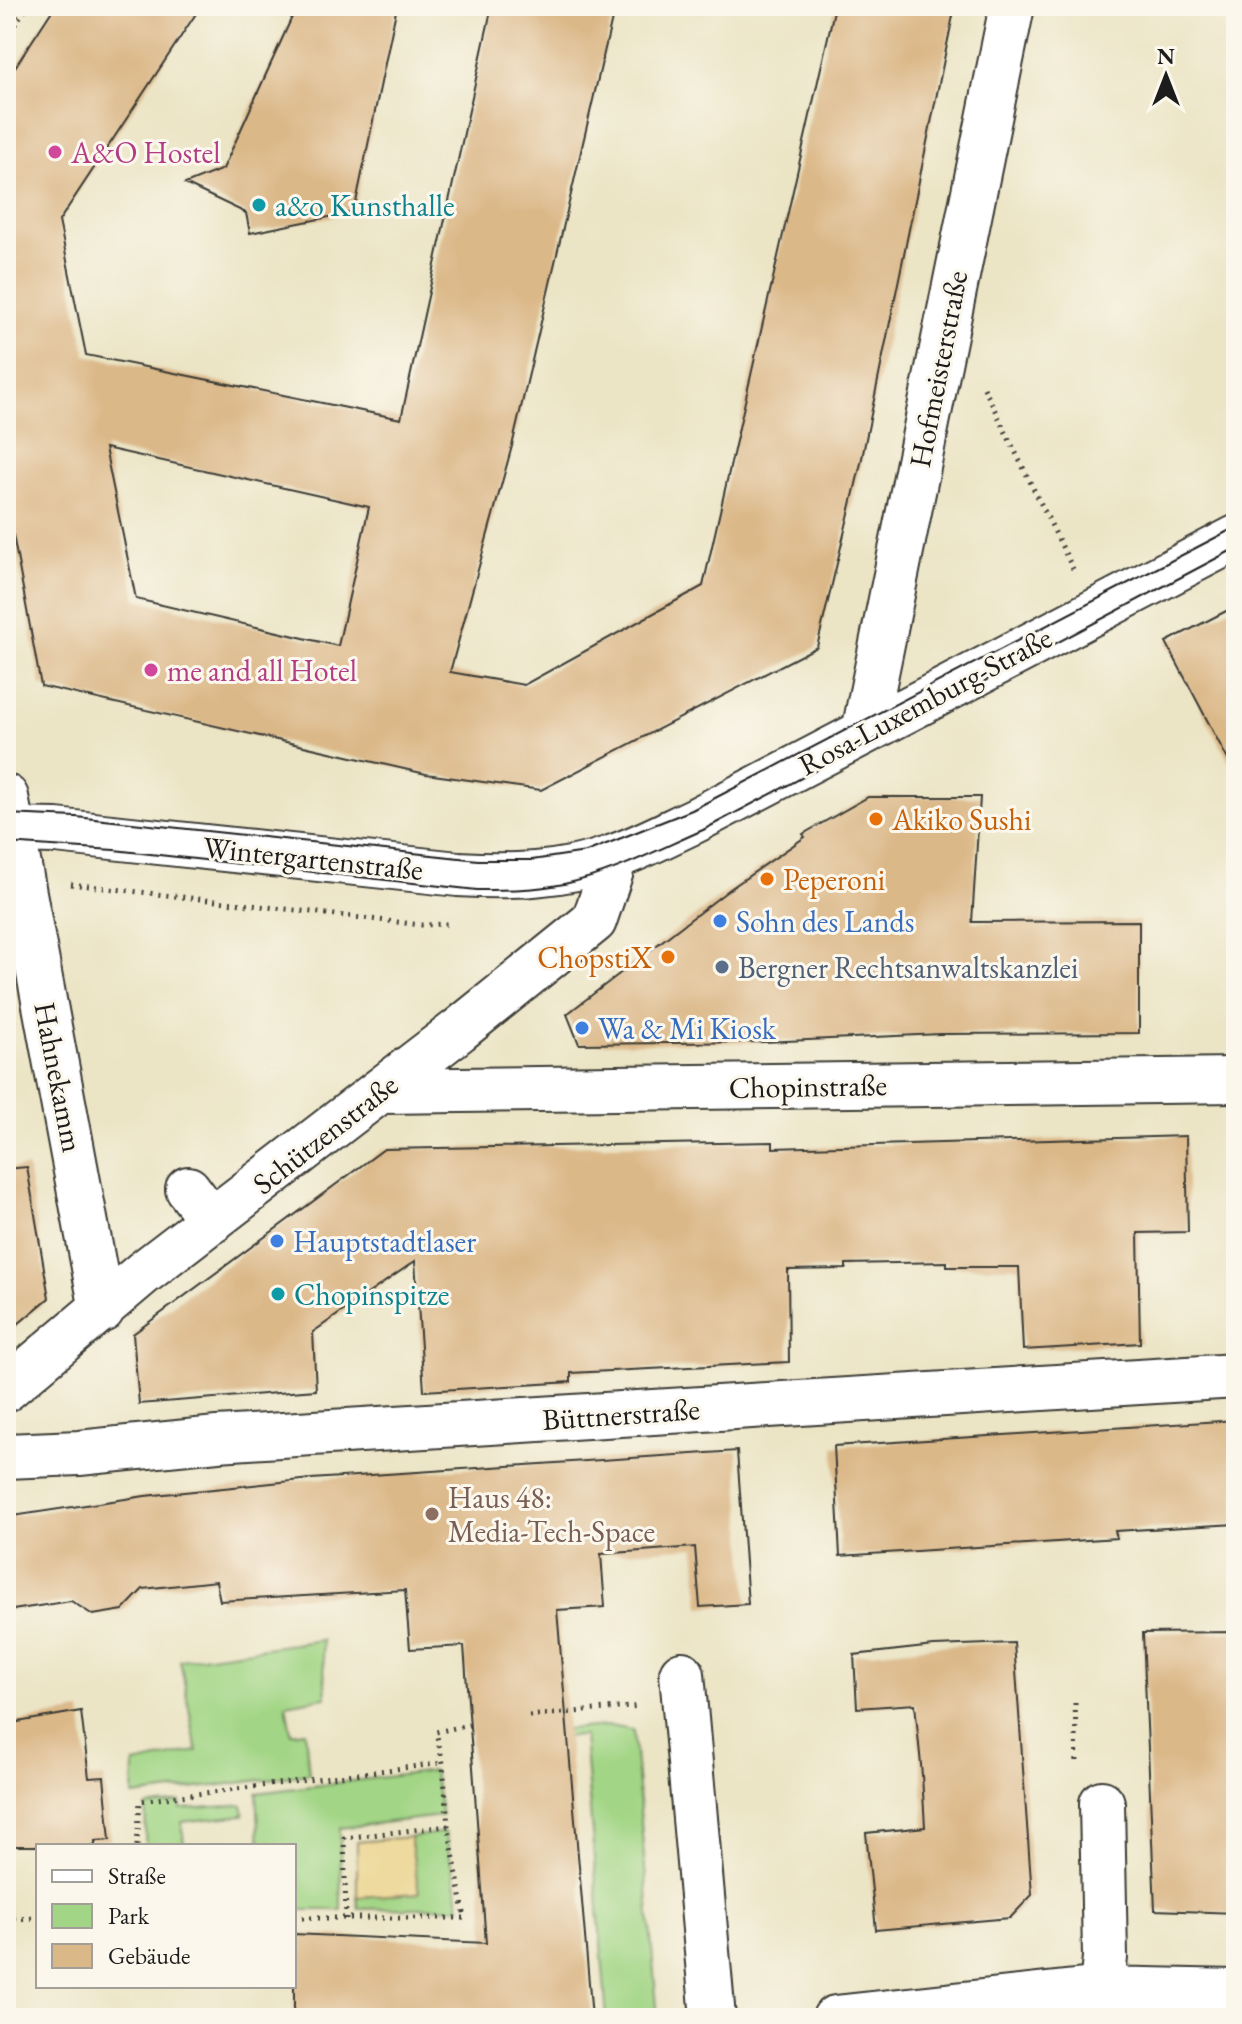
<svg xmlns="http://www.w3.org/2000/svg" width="1242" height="2024" font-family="'EB Garamond',serif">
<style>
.green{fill:#a2d585;stroke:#5f7850;stroke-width:2}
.sand{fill:#eeda9e;stroke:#857b5d;stroke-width:2}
.building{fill:#dbb888;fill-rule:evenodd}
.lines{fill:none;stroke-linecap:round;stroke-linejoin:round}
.minor-casing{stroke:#3b3a35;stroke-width:48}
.path{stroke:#3b3a35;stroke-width:5;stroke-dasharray:2 6;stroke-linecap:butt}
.minor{stroke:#fff;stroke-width:44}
.tram{stroke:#1c1c1c;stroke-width:2}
.hotel-dot{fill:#d1479c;stroke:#fbf7ec;stroke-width:3}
.culture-dot{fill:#0f9aa8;stroke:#fbf7ec;stroke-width:3}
.food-dot{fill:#e8710a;stroke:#fbf7ec;stroke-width:3}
.shop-dot{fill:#3f7fe0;stroke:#fbf7ec;stroke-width:3}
.service-dot{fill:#5c6f8a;stroke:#fbf7ec;stroke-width:3}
.education-dot{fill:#8d6e63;stroke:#fbf7ec;stroke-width:3}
.labels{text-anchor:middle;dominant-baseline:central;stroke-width:6;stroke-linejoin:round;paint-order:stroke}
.hotel-label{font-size:30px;fill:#b23c85;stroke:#fbf7ec;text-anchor:start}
.culture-label{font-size:30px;fill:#0d838f;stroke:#fbf7ec;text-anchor:start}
.street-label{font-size:30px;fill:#1c1c1c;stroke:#fbf7ec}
.food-label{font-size:30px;fill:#c56008;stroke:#fbf7ec;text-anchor:start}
.shop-label{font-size:30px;fill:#366cbe;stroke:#fbf7ec;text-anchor:start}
.service-label{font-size:30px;fill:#4e5e75;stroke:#fbf7ec;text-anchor:start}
.education-label{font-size:30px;fill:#785e54;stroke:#fbf7ec;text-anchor:start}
</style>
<rect width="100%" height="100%" fill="#fbf7ec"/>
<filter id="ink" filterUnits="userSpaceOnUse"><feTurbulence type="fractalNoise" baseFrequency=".0125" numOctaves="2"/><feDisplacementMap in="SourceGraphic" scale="16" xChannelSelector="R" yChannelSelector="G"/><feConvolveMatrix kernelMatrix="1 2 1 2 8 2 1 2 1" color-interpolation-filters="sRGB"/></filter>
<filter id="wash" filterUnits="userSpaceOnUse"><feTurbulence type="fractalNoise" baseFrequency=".006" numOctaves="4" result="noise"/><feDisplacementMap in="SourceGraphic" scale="32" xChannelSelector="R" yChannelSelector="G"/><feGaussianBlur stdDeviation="1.8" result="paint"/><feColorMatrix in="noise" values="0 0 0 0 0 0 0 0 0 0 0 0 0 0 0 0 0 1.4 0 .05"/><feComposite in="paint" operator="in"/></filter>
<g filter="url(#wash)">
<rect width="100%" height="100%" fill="#ebe4c5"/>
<path class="green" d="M 322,1640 L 326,1697 L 286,1704 L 291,1733 L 305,1731 L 309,1774 L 133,1796 L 134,1764 L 197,1751 L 180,1660 Z
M 610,1726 L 633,1730 L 658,2018 L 607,2018 L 584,1736 L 549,1737 L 549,1730 Z
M 433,1771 L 442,1816 L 340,1828 L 341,1910 L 294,1910 L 294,1846 L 260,1846 L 257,1793 Z
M 180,1802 L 181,1809 L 242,1805 L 244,1815 L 182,1822 L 184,1846 L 145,1846 L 146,1807 Z
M 445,1832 L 460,1907 L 359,1909 L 357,1897 L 419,1893 L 410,1837 Z"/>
<path class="sand" d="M 410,1837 L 419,1893 L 357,1897 L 357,1842 Z"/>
<g id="blocks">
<path class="building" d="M 55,6 L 201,6 L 59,221 L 86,355 L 401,419 L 492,6 L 615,6 L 512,446 L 450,672 L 524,685 L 703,586 L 835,6 L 955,6 L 861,463 L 817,647 L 541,790 L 426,774 L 41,686 L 6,497 L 6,81 ZM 105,448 L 369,507 L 338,646 L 136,599 Z
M 297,6 L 397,6 L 354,212 L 250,233 L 246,213 L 185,184 L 223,169 Z
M 1236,606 L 1236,775 L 1166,642 Z
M 868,797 L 980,797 L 972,922 L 1139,921 L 1139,1033 L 940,1034 L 764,1042 L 579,1044 L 567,1014 L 730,889 L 805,837 L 803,834 Z
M 1186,1136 L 1188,1232 L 1138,1233 L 1140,1343 L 1023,1350 L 1019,1267 L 947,1267 L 947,1262 L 846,1264 L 846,1269 L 788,1270 L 789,1362 L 571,1373 L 571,1382 L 424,1391 L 415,1261 L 313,1332 L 316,1390 L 139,1404 L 133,1334 L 384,1149 L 773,1142 L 773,1148 Z
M 27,1167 L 49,1298 L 6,1334 L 6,1169 Z
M 1236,1420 L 1236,1524 L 1115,1531 L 1117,1538 L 840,1556 L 834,1446 Z
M 737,1451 L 748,1604 L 700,1607 L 695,1547 L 601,1554 L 605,1607 L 557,1610 L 592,2018 L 294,2018 L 294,1934 L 486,1943 L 464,1646 L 410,1649 L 405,1590 L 220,1601 L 216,1581 L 143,1589 L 123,1610 L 93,1615 L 71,1601 L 6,1611 L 6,1517 L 145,1496 L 311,1479 Z
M 1236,1632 L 1236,1913 L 1155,1910 L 1143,1633 Z
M 1014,1643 L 1032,1895 L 1010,1918 L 876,1930 L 866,1833 L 925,1827 L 922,1775 L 915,1704 L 857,1708 L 854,1655 L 934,1646 Z
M 81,1711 L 89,1778 L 104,1777 L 110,1840 L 95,1841 L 95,1846 L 6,1846 L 6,1724 Z"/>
</g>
</g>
<g filter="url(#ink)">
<use href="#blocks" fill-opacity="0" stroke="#3b3a35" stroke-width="2"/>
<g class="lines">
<defs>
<path id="minor" d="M 864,732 L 1012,6
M 6,797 L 102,1310
M 6,830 L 56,831 L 458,874 C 510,877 561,876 611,858 C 640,848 668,833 696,820 L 1236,538
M 381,1091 L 1236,1080
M 188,1189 L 212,1221
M 6,1389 L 143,1273 L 459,1030 L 594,921 L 611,871 L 612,858
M 6,1456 L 79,1453 L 217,1439 L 1236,1376
M 682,1674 L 713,2018
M 1102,1803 L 1105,1957 L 1102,1989
M 835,2018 L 1102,1989 L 1236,1992"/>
</defs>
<use href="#minor" class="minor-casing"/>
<path class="path" d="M 6,38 L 27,6
M 984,388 L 1073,569
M 71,884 L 422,925 L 447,924
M 1075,1703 L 1077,1763
M 529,1716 L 640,1706
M 137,1846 L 140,1801 L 443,1763
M 294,1918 L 465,1918 L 448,1826 L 443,1763 L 436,1732 L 469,1725
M 6,1919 L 38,1918
M 346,1919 L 344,1838 L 448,1826"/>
<use href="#minor" class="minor"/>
<path class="tram" d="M 6,814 L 76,817 L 478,860 L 532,860 L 586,852 L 692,810 L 1236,527
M 6,843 L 114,850 L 477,890 C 506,890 535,890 564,884 C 612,874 657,850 703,830 L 1236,548"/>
</g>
</g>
<g class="hotel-dot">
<circle cx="55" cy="152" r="8"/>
<circle cx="151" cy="670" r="8"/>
</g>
<g class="culture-dot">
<circle cx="259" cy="205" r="8"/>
<circle cx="278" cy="1294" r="8"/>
</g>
<g class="food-dot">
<circle cx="876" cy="819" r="8"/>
<circle cx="767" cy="879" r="8"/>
<circle cx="668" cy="957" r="8"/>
</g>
<g class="shop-dot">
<circle cx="720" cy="921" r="8"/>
<circle cx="582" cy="1028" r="8"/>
<circle cx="277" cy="1241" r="8"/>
</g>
<circle class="service-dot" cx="722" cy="967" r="8"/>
<circle class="education-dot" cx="432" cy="1514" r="8"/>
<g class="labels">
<g class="hotel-label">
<text x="71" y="152">A&amp;O Hostel</text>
<text x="167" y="670">me and all Hotel</text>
</g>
<g class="culture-label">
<text x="275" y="205">a&amp;o Kunsthalle</text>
<text x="294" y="1294">Chopinspitze</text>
</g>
<g class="street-label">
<text transform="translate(938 369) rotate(-79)">Hofmeisterstraße</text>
<text transform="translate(925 701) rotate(-28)">Rosa-Luxemburg-Straße</text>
<text transform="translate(313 858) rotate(6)">Wintergartenstraße</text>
<text transform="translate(59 1077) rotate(79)">Hahnekamm</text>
<text transform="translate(808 1086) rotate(-1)">Chopinstraße</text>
<text transform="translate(325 1134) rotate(-38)">Schützenstraße</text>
<text transform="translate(621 1414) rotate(-4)">Büttnerstraße</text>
</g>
<g class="food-label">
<text x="892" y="819">Akiko Sushi</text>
<text x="783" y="879">Peperoni</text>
<text x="652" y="957" text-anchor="end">ChopstiX</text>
</g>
<g class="shop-label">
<text x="736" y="921">Sohn des Lands</text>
<text x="598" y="1028">Wa &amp; Mi Kiosk</text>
<text x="293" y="1241">Hauptstadtlaser</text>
</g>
<g class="service-label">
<text x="738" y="967">Bergner Rechtsanwaltskanzlei</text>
</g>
<g class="education-label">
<text x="448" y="1497">Haus 48:<tspan x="448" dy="34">Media-Tech-Space</tspan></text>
</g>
</g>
<rect width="1242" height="2024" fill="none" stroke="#fbf7ec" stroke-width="32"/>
<rect x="36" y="1844" width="260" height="144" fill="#fbf7ec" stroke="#a29f99" stroke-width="2"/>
<rect x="52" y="1870" width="40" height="12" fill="#ffffff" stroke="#a29f99" stroke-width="2"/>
<text x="108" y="1884" font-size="24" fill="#1c1c1c">Straße</text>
<rect x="52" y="1904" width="40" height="24" fill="#a2d585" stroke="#a29f99" stroke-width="2"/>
<text x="108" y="1924" font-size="24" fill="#1c1c1c">Park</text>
<rect x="52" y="1944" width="40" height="24" fill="#dbb888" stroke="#a29f99" stroke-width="2"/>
<text x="108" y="1964" font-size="24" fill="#1c1c1c">Gebäude</text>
<g transform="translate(1166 76)" stroke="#fbf7ec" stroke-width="6" paint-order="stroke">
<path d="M0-6L14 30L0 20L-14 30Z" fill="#1c1c1c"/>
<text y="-12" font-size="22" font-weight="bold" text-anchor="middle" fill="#1c1c1c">N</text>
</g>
</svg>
